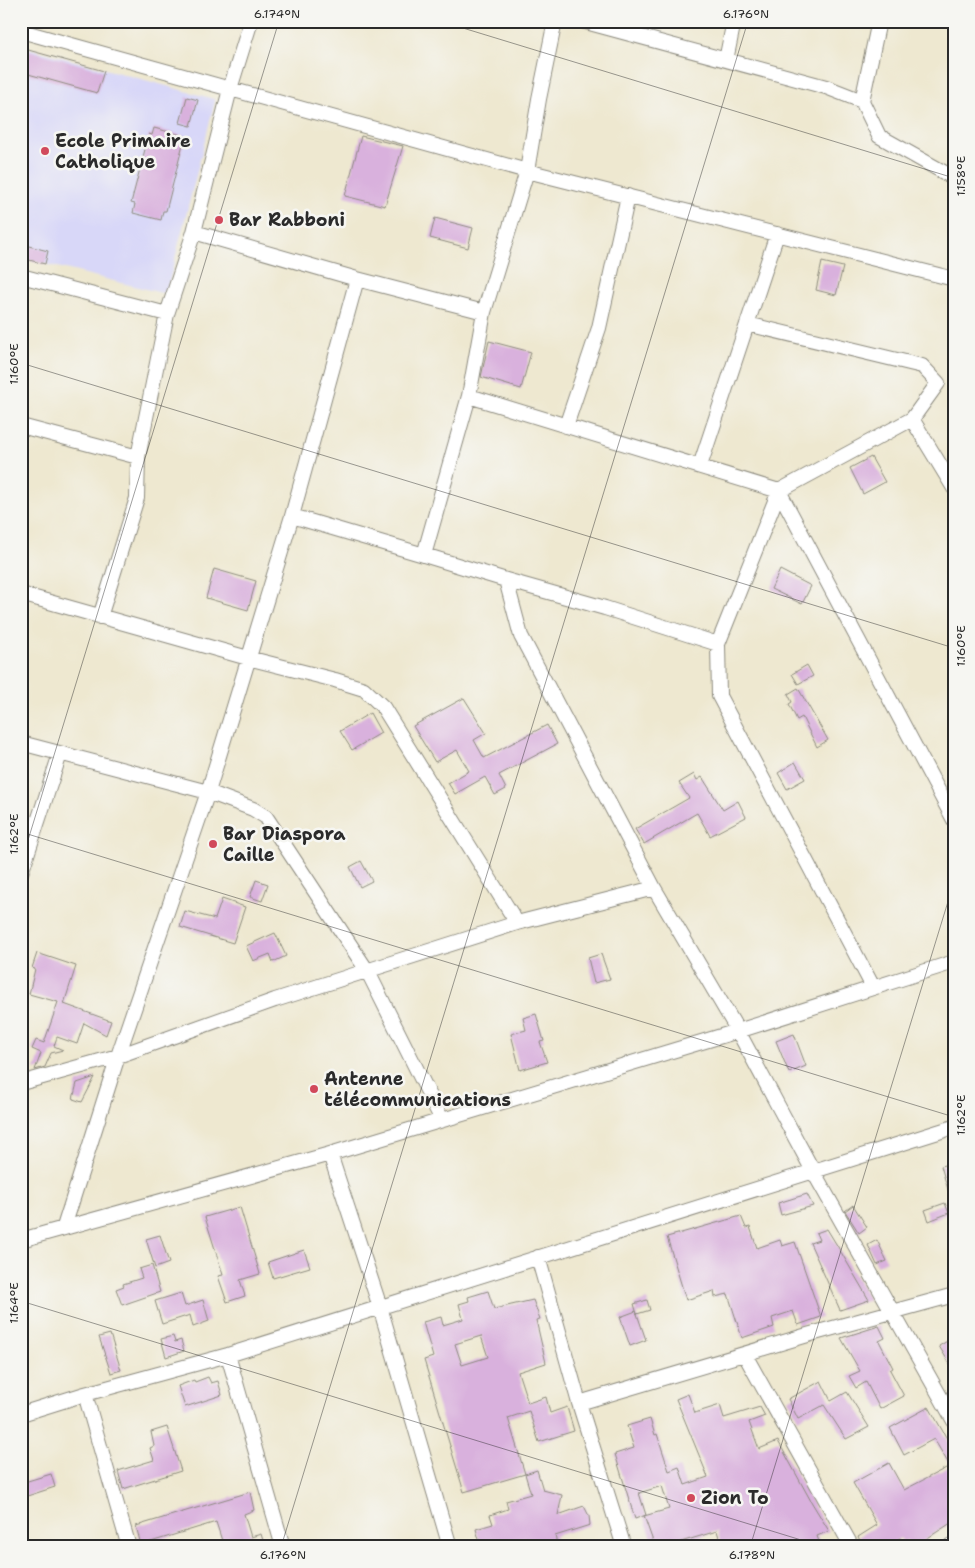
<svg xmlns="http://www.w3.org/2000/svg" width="975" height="1568" font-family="'Shantell Sans',sans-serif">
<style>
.built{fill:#d8d7f8}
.building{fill:#d9b1dd;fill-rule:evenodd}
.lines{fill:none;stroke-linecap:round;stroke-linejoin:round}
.street-casing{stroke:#8c8a7e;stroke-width:16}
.street{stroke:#fff;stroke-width:14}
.ticks{fill:none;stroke:#2b2b2b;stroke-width:1;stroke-opacity:0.45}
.poi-dot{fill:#d1495b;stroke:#f6f6f2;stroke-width:2}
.labels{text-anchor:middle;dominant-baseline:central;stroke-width:5;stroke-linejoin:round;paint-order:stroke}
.poi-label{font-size:18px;font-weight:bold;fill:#2b2b2b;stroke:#f6f6f2;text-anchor:start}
.neatline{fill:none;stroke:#2b2b2b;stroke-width:2}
.ticks-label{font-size:12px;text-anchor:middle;fill:#2b2b2b}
</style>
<rect width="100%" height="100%" fill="#f6f6f2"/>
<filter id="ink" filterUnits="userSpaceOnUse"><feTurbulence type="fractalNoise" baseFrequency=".02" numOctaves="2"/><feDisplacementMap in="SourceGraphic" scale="10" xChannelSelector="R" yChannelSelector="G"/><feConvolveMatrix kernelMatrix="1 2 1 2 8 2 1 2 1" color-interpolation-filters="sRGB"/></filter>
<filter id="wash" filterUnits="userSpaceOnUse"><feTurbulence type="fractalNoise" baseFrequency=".0096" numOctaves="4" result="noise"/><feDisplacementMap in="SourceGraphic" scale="20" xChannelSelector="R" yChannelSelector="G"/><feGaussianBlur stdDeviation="1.12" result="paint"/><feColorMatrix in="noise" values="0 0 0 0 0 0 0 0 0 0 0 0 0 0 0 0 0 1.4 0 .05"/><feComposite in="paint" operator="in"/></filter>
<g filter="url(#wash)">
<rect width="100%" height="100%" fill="#eee8d0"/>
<path class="built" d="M 21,46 L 214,99 L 215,101 L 167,290 L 162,293 L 21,258 Z"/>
<g id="blocks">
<path class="building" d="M 21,48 L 104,71 L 97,93 L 21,72 Z
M 187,97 L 198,100 L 191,126 L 180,123 Z
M 154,128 L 185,136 L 166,211 L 163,211 L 161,220 L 133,213 L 135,204 L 131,203 L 149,134 L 152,135 Z
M 361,136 L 403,146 L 385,206 L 345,196 Z
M 435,218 L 473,228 L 468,248 L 430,238 Z
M 21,244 L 48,251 L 45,264 L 21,258 Z
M 822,262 L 843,267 L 836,295 L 816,290 Z
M 489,341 L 531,352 L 521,389 L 481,377 Z
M 871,457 L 885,482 L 863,494 L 850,468 Z
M 214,569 L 256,581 L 248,610 L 206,598 Z
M 780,570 L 811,586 L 802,604 L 771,589 Z
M 807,665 L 813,676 L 798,684 L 792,674 Z
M 798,688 L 828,740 L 817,747 L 802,717 L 797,720 L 789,704 L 792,702 L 788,694 Z
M 464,698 L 486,733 L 474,740 L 484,758 L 547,725 L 557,744 L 499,775 L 506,789 L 495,795 L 485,777 L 455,794 L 448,783 L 469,771 L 457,750 L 435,762 L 413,726 Z
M 370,713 L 381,733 L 352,750 L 340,731 Z
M 795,762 L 805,779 L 787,789 L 778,773 Z
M 694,774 L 697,780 L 702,777 L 723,810 L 738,801 L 746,817 L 710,836 L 697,813 L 644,844 L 635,829 L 689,798 L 679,783 Z
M 361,861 L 372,881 L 360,887 L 350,867 Z
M 256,880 L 268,884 L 262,901 L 250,897 Z
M 222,899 L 245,907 L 233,943 L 180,927 L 185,911 L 215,919 Z
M 275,933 L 286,956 L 273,962 L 270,954 L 253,961 L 246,946 Z
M 37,953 L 76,966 L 64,1004 L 111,1021 L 106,1035 L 84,1023 L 77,1044 L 57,1037 L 54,1046 L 63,1050 L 51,1053 L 45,1067 L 35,1070 L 41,1053 L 32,1049 L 36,1040 L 44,1043 L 58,1002 L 29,994 L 35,969 L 32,968 Z
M 601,954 L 610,979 L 594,983 L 588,958 Z
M 536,1014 L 544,1041 L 540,1042 L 547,1062 L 520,1070 L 511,1034 L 526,1030 L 523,1018 Z
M 794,1034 L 806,1066 L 789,1073 L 776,1041 Z
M 95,1077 L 82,1102 L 73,1099 L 77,1083 Z
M 954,1162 L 954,1200 L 951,1200 L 941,1166 Z
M 807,1194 L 813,1206 L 781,1215 L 778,1203 Z
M 945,1203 L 949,1213 L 929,1221 L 925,1210 Z
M 853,1205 L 867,1227 L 859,1233 L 845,1211 Z
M 240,1207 L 260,1274 L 240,1280 L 245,1296 L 227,1302 L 218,1276 L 223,1275 L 205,1217 Z
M 741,1216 L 746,1228 L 750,1227 L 757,1248 L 780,1240 L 782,1246 L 795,1242 L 821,1317 L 798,1325 L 793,1311 L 772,1318 L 774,1327 L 742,1338 L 728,1294 L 715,1297 L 714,1291 L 686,1300 L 667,1237 Z
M 827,1229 L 838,1247 L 869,1300 L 840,1310 L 810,1243 L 819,1240 L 816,1233 Z
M 160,1235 L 169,1263 L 155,1268 L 146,1239 Z
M 877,1240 L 887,1261 L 877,1265 L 868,1245 Z
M 304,1250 L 310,1267 L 273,1278 L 268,1262 Z
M 152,1265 L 160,1292 L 122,1305 L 116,1289 L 124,1286 L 123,1284 L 142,1278 L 139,1269 Z
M 488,1291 L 494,1309 L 533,1300 L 540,1319 L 536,1320 L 546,1363 L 518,1372 L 528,1403 L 546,1397 L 550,1413 L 567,1407 L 574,1431 L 539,1442 L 529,1411 L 508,1418 L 525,1474 L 537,1470 L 543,1490 L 562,1495 L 558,1515 L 584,1506 L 589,1516 L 590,1525 L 555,1536 L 558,1547 L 498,1547 L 498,1542 L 481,1547 L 476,1529 L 493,1524 L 490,1515 L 508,1509 L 506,1501 L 531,1494 L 525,1474 L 464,1492 L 424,1360 L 433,1357 L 423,1322 L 441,1317 L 443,1325 L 463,1319 L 459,1304 L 469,1301 L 468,1297 ZM 481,1336 L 488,1357 L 462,1365 L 455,1344 Z
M 181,1293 L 185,1306 L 203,1300 L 209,1321 L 193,1327 L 190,1315 L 162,1324 L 155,1301 Z
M 647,1300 L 650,1310 L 637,1314 L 634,1304 Z
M 636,1311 L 646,1340 L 630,1346 L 620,1317 Z
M 879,1326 L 885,1338 L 879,1341 L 893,1368 L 890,1370 L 904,1396 L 880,1409 L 866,1382 L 856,1388 L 849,1376 L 860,1371 L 841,1338 Z
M 110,1334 L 121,1370 L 111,1373 L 99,1337 Z
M 173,1336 L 175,1342 L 181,1340 L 184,1351 L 166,1357 L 161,1339 Z
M 954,1337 L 954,1371 L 939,1346 Z
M 208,1377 L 211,1383 L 218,1381 L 222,1395 L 185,1407 L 178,1386 L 194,1380 L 195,1382 Z
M 821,1381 L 831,1401 L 847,1392 L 869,1427 L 846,1439 L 824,1405 L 798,1419 L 788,1399 Z
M 688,1394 L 695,1413 L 720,1405 L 724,1418 L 760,1407 L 765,1416 L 749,1422 L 759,1449 L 778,1441 L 812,1503 L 829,1531 L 817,1536 L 821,1547 L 722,1547 L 717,1531 L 671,1545 L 670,1542 L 659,1547 L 655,1547 L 644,1516 L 669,1509 L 662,1486 L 639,1493 L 646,1515 L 635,1519 L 615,1454 L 634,1448 L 627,1426 L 650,1419 L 655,1435 L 657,1434 L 669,1471 L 679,1467 L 685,1485 L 708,1477 L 676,1399 Z
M 929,1407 L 954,1451 L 954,1521 L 923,1541 L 926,1547 L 911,1547 L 907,1540 L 903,1542 L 900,1538 L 887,1547 L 864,1547 L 858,1537 L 877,1525 L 853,1483 L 889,1463 L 904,1490 L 950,1466 L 934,1439 L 904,1455 L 890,1428 Z
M 167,1427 L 181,1471 L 123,1489 L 118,1471 L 154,1460 L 150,1448 L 154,1446 L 151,1432 Z
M 51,1474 L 55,1487 L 21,1498 L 21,1483 Z
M 250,1492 L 254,1510 L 244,1514 L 251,1537 L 261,1534 L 265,1547 L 224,1547 L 216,1522 L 141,1545 L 136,1526 Z"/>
</g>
</g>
<g filter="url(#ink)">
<use href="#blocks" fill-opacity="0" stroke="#8c8a7e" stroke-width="1"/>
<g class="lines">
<defs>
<path id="street" d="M 555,21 L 539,99 L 527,171 L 484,312 L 469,396 L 424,555 L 506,580 L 521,636 L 654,888 L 738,1031 L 813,1171 L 954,1421
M 582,21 L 826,87 L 862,101
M 879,21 L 862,101 L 879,136 L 954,178
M 21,31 L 527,171 L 954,279
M 726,60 L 734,21
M 194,232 L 357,279 L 484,312
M 21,276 L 167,314
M 747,324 L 922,366 L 938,383 L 912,419 L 779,491 L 718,644 L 719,696 L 873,987
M 469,396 L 779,491 L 954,820
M 912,419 L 954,488
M 21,426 L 138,457
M 566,426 L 599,328 L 628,196
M 700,466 L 777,234
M 292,516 L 424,555
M 506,580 L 605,608 L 718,644
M 21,594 L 248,658 L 335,680 L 364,689 L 383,707 L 517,923
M 100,617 L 137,498 L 138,457 L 167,314 L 194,232 L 230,89 L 251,21
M 21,743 L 208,792 L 253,809 L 266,817 L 368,972 L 442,1120
M 21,873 L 60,754
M 21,1083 L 118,1056 L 275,1000 L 517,923 L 654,888
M 330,1154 L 380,1307 L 450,1547
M 64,1227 L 118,1056 L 208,792 L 292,516 L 357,279
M 21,1240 L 330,1154 L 738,1031 L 954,962
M 538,1257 L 579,1403 L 624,1547
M 228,1355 L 283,1547
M 745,1355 L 852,1547
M 85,1394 L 129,1547
M 579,1403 L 811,1334 L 954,1295
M 21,1414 L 85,1394 L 228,1355 L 954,1127
M 949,1547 L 954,1544"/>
</defs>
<use href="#street" class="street-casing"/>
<use href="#street" class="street"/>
</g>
</g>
<path class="ticks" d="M 440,21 L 954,178M 21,363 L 954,648M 21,832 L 954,1117M 21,863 L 279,21M 21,1301 L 824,1547M 281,1547 L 748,21M 750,1547 L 954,882"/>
<g class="poi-dot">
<circle cx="45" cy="151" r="5"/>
<circle cx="219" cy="220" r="5"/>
<circle cx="213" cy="844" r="5"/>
<circle cx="314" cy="1089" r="5"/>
<circle cx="691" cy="1498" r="5"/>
</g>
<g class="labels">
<g class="poi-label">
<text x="55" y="141">Ecole Primaire<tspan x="55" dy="21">Catholique</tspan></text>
<text x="229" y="220">Bar Rabboni</text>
<text x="223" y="834">Bar Diaspora<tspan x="223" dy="21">Caille</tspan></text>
<text x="324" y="1079">Antenne<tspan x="324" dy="21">télécommunications</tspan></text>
<text x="701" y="1498">Zion To</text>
</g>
</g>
<rect width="975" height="1568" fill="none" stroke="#f6f6f2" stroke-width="55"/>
<rect x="28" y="28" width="920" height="1512" class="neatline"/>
<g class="ticks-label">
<text x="277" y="18">6.174°N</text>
<text x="746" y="18">6.176°N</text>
<text transform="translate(961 176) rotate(-90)" y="4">1.158°E</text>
<text transform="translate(14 364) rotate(-90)" y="4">1.160°E</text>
<text transform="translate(961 646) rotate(-90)" y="4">1.160°E</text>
<text transform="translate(14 834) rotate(-90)" y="4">1.162°E</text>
<text transform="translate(961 1115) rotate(-90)" y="4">1.162°E</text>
<text transform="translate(14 1303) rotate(-90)" y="4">1.164°E</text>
<text x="283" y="1559">6.176°N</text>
<text x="752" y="1559">6.178°N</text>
</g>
</svg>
